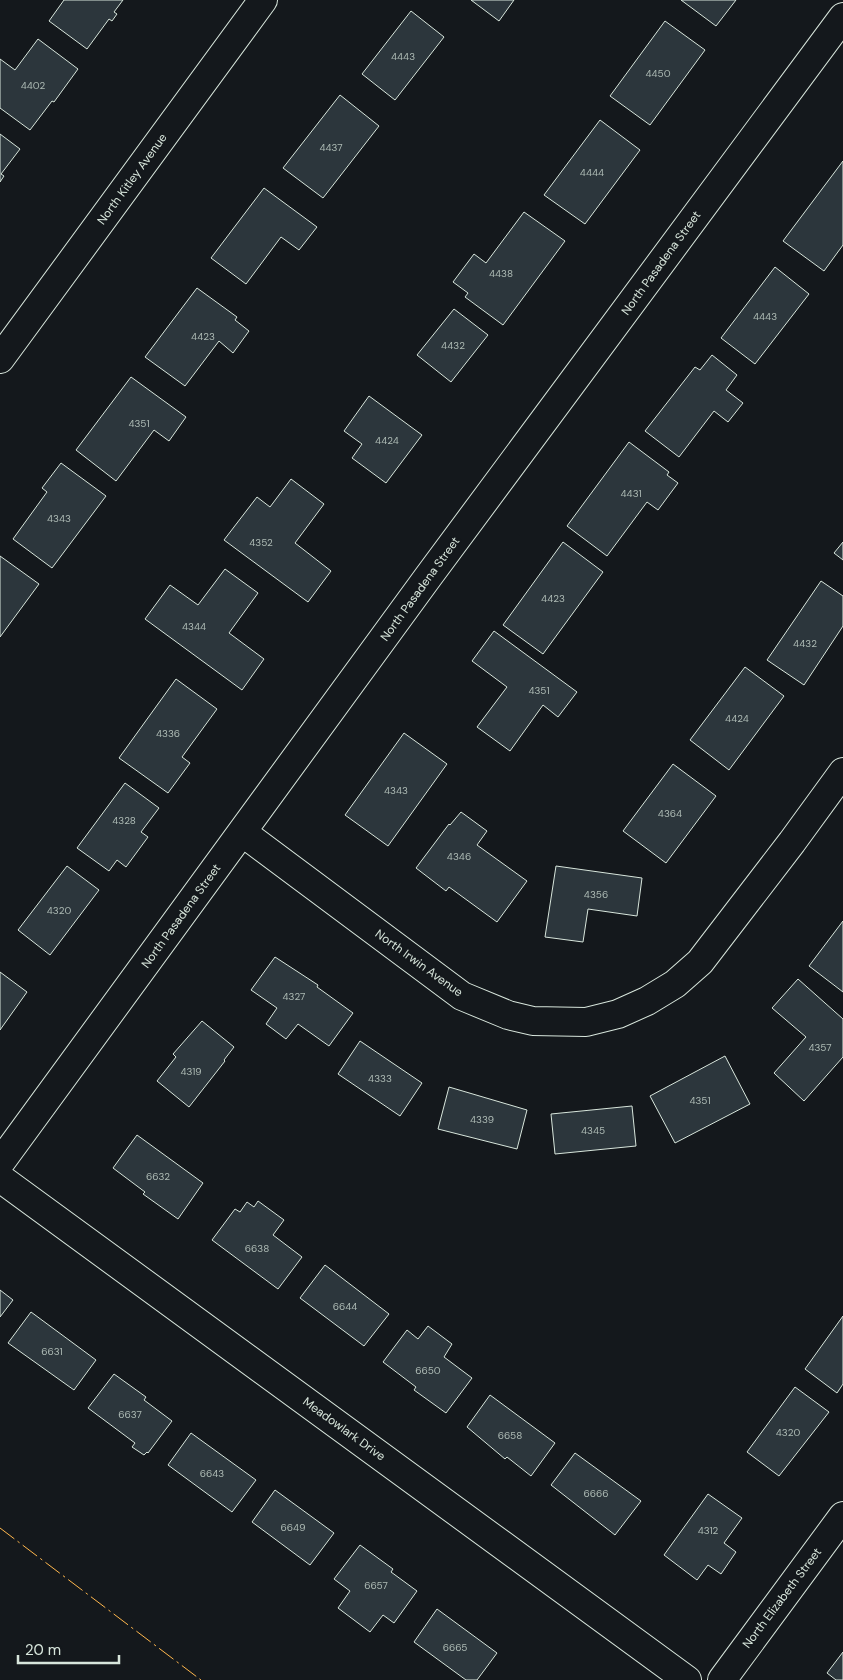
<svg xmlns="http://www.w3.org/2000/svg" width="843" height="1680" font-family="'DM Sans',sans-serif">
<style>
.building{fill:#2c363c;stroke:#d8e6dc}
.lines{fill:none;stroke-linecap:round;stroke-linejoin:round}
.street-casing{stroke:#d8e6dc;stroke-width:30}
.street{stroke:#14181c;stroke-width:28}
.power{stroke:#ffb74d;stroke-width:1;stroke-dasharray:18 4 2.5 4;stroke-linecap:butt}
.labels{text-anchor:middle;dominant-baseline:central;stroke-width:4;stroke-linejoin:round;paint-order:stroke}
.number-label{font-size:10px;fill:#adbab4}
.street-label{font-size:12px;fill:#d8e6dc;stroke:#14181c}
</style>
<rect width="100%" height="100%" fill="#14181c"/>
<path class="building" d="M 64,0 L 123,0 L 114,12 L 117,14 L 112,21 L 109,19 L 87,49 L 49,21 Z
M 471,0 L 514,0 L 499,21 Z
M 681,0 L 736,0 L 716,26 Z
M 411,11 L 444,37 L 395,100 L 362,74 Z
M 665,21 L 705,50 L 650,125 L 610,96 Z
M 38,39 L 78,69 L 54,102 L 52,101 L 30,130 L 0,108 L 0,59 L 15,70 Z
M 340,95 L 379,126 L 323,198 L 283,168 Z
M 600,120 L 640,150 L 585,224 L 544,195 Z
M 0,134 L 20,149 L 1,174 L 4,176 L 0,182 Z
M 843,161 L 843,245 L 824,271 L 783,241 Z
M 264,188 L 317,227 L 299,250 L 281,237 L 246,284 L 211,258 Z
M 524,212 L 565,241 L 503,325 L 465,297 L 468,293 L 453,282 L 474,254 L 486,263 Z
M 775,267 L 809,294 L 755,364 L 721,338 Z
M 197,288 L 237,317 L 235,320 L 249,331 L 233,353 L 219,341 L 185,386 L 145,357 Z
M 454,309 L 488,335 L 451,382 L 417,355 Z
M 712,355 L 737,375 L 726,390 L 743,403 L 728,422 L 714,411 L 679,457 L 645,431 L 695,367 L 700,370 Z
M 131,377 L 186,417 L 169,441 L 154,430 L 116,481 L 76,450 Z
M 369,396 L 422,435 L 386,483 L 352,458 L 362,444 L 344,431 Z
M 629,442 L 669,472 L 667,475 L 678,483 L 658,510 L 647,502 L 607,556 L 567,526 Z
M 61,463 L 106,496 L 52,568 L 13,539 L 47,492 L 42,488 Z
M 291,479 L 324,504 L 295,543 L 331,571 L 308,602 L 224,540 L 257,497 L 270,507 Z
M 563,542 L 603,572 L 543,654 L 503,625 Z
M 843,542 L 843,560 L 834,553 Z
M 0,556 L 39,584 L 0,637 Z
M 225,569 L 258,593 L 229,633 L 264,659 L 242,690 L 145,619 L 170,585 L 198,605 Z
M 821,581 L 843,596 L 843,626 L 804,685 L 767,660 Z
M 494,631 L 577,692 L 558,717 L 543,705 L 510,751 L 477,727 L 507,687 L 472,661 Z
M 745,667 L 784,696 L 729,770 L 690,740 Z
M 176,679 L 217,709 L 182,757 L 190,763 L 168,793 L 119,758 Z
M 404,733 L 447,764 L 388,846 L 345,815 Z
M 673,764 L 716,796 L 666,863 L 623,831 Z
M 125,783 L 159,808 L 141,832 L 148,837 L 126,867 L 117,860 L 109,871 L 77,848 Z
M 461,812 L 487,831 L 477,845 L 527,881 L 497,922 L 449,887 L 446,891 L 416,868 L 449,824 L 450,825 Z
M 67,866 L 99,890 L 50,955 L 18,930 Z
M 556,866 L 642,878 L 637,916 L 588,909 L 583,942 L 545,937 Z
M 843,921 L 843,992 L 809,966 Z
M 275,957 L 318,985 L 317,987 L 353,1013 L 329,1046 L 298,1024 L 286,1039 L 266,1024 L 277,1008 L 251,990 Z
M 0,972 L 27,992 L 0,1030 Z
M 798,979 L 843,1019 L 843,1057 L 804,1101 L 774,1073 L 806,1037 L 772,1008 Z
M 202,1021 L 234,1047 L 224,1060 L 225,1061 L 189,1107 L 157,1081 L 176,1057 L 173,1054 Z
M 360,1041 L 422,1083 L 400,1116 L 338,1074 Z
M 725,1056 L 750,1104 L 675,1143 L 650,1096 Z
M 449,1087 L 527,1110 L 517,1149 L 438,1129 Z
M 632,1106 L 636,1146 L 555,1154 L 551,1114 Z
M 137,1135 L 203,1183 L 178,1219 L 143,1194 L 145,1192 L 113,1168 Z
M 258,1201 L 284,1220 L 273,1235 L 302,1257 L 278,1289 L 212,1240 L 235,1209 L 240,1212 L 247,1202 L 254,1207 Z
M 325,1265 L 389,1314 L 364,1346 L 300,1298 Z
M 0,1290 L 13,1300 L 0,1317 Z
M 31,1312 L 96,1360 L 74,1390 L 8,1343 Z
M 843,1316 L 843,1384 L 837,1393 L 805,1369 Z
M 428,1326 L 452,1344 L 444,1357 L 472,1378 L 446,1413 L 414,1390 L 416,1387 L 383,1362 L 407,1330 L 418,1339 Z
M 114,1374 L 146,1397 L 144,1400 L 172,1421 L 148,1453 L 147,1452 L 144,1455 L 132,1447 L 135,1443 L 88,1408 Z
M 795,1387 L 829,1412 L 779,1476 L 747,1452 Z
M 490,1395 L 555,1443 L 531,1476 L 507,1457 L 505,1459 L 467,1427 Z
M 191,1433 L 256,1480 L 232,1512 L 168,1465 Z
M 575,1453 L 641,1501 L 615,1535 L 551,1485 Z
M 275,1490 L 334,1533 L 310,1565 L 252,1522 Z
M 708,1494 L 742,1518 L 724,1543 L 736,1552 L 721,1574 L 708,1565 L 697,1580 L 664,1555 Z
M 360,1545 L 393,1569 L 391,1572 L 417,1591 L 394,1623 L 383,1615 L 370,1632 L 338,1608 L 350,1591 L 334,1579 Z
M 437,1609 L 497,1653 L 477,1680 L 466,1680 L 414,1642 Z
M 843,1652 L 843,1680 L 836,1680 L 827,1673 Z"/>
<g class="lines">
<defs>
<path id="street" d="M 0,359 L 263,0
M 242,832 L 462,996 L 508,1015 L 533,1021 L 586,1022 L 618,1014 L 647,1001 L 675,984 L 700,962 L 792,842 L 843,772
M 0,1163 L 428,577 L 843,17
M 0,1178 L 687,1680
M 722,1680 L 843,1516"/>
</defs>
<use href="#street" class="street-casing"/>
<use href="#street" class="street"/>
<path class="power" d="M 0,1528 L 201,1680"/>
</g>
<g class="labels">
<g class="number-label">
<text x="403" y="56">4443</text>
<text x="658" y="73">4450</text>
<text x="33" y="85">4402</text>
<text x="331" y="147">4437</text>
<text x="592" y="172">4444</text>
<text x="501" y="273">4438</text>
<text x="765" y="316">4443</text>
<text x="203" y="336">4423</text>
<text x="453" y="345">4432</text>
<text x="139" y="423">4351</text>
<text x="387" y="440">4424</text>
<text x="631" y="493">4431</text>
<text x="59" y="518">4343</text>
<text x="261" y="542">4352</text>
<text x="553" y="598">4423</text>
<text x="194" y="626">4344</text>
<text x="805" y="643">4432</text>
<text x="539" y="690">4351</text>
<text x="737" y="718">4424</text>
<text x="168" y="733">4336</text>
<text x="396" y="790">4343</text>
<text x="670" y="813">4364</text>
<text x="124" y="820">4328</text>
<text x="459" y="856">4346</text>
<text x="596" y="894">4356</text>
<text x="59" y="910">4320</text>
<text x="294" y="996">4327</text>
<text x="820" y="1047">4357</text>
<text x="191" y="1071">4319</text>
<text x="380" y="1078">4333</text>
<text x="700" y="1100">4351</text>
<text x="482" y="1119">4339</text>
<text x="593" y="1130">4345</text>
<text x="158" y="1176">6632</text>
<text x="257" y="1248">6638</text>
<text x="345" y="1306">6644</text>
<text x="52" y="1351">6631</text>
<text x="428" y="1370">6650</text>
<text x="130" y="1414">6637</text>
<text x="788" y="1432">4320</text>
<text x="510" y="1435">6658</text>
<text x="212" y="1473">6643</text>
<text x="596" y="1493">6666</text>
<text x="293" y="1527">6649</text>
<text x="708" y="1530">4312</text>
<text x="376" y="1585">6657</text>
<text x="455" y="1647">6665</text>
</g>
<g class="street-label">
<text transform="translate(132 179) rotate(-54)">North Kitley Avenue</text>
<text transform="translate(661 263) rotate(-54)">North Pasadena Street</text>
<text transform="translate(420 589) rotate(-54)">North Pasadena Street</text>
<text transform="translate(181 916) rotate(-54)">North Pasadena Street</text>
<text transform="translate(419 963) rotate(36)">North Irwin Avenue</text>
<text transform="translate(344 1429) rotate(36)">Meadowlark Drive</text>
<text transform="translate(782 1598) rotate(-53)">North Elizabeth Street</text>
</g>
</g>
<path d="M18 1655v8h101v-8" fill="none" stroke="#d8e6dc" stroke-width="2.5"/>
<text x="25" y="1655" font-size="15" fill="#d8e6dc" stroke="#14181c" stroke-width="4" paint-order="stroke">20 m</text>
</svg>
